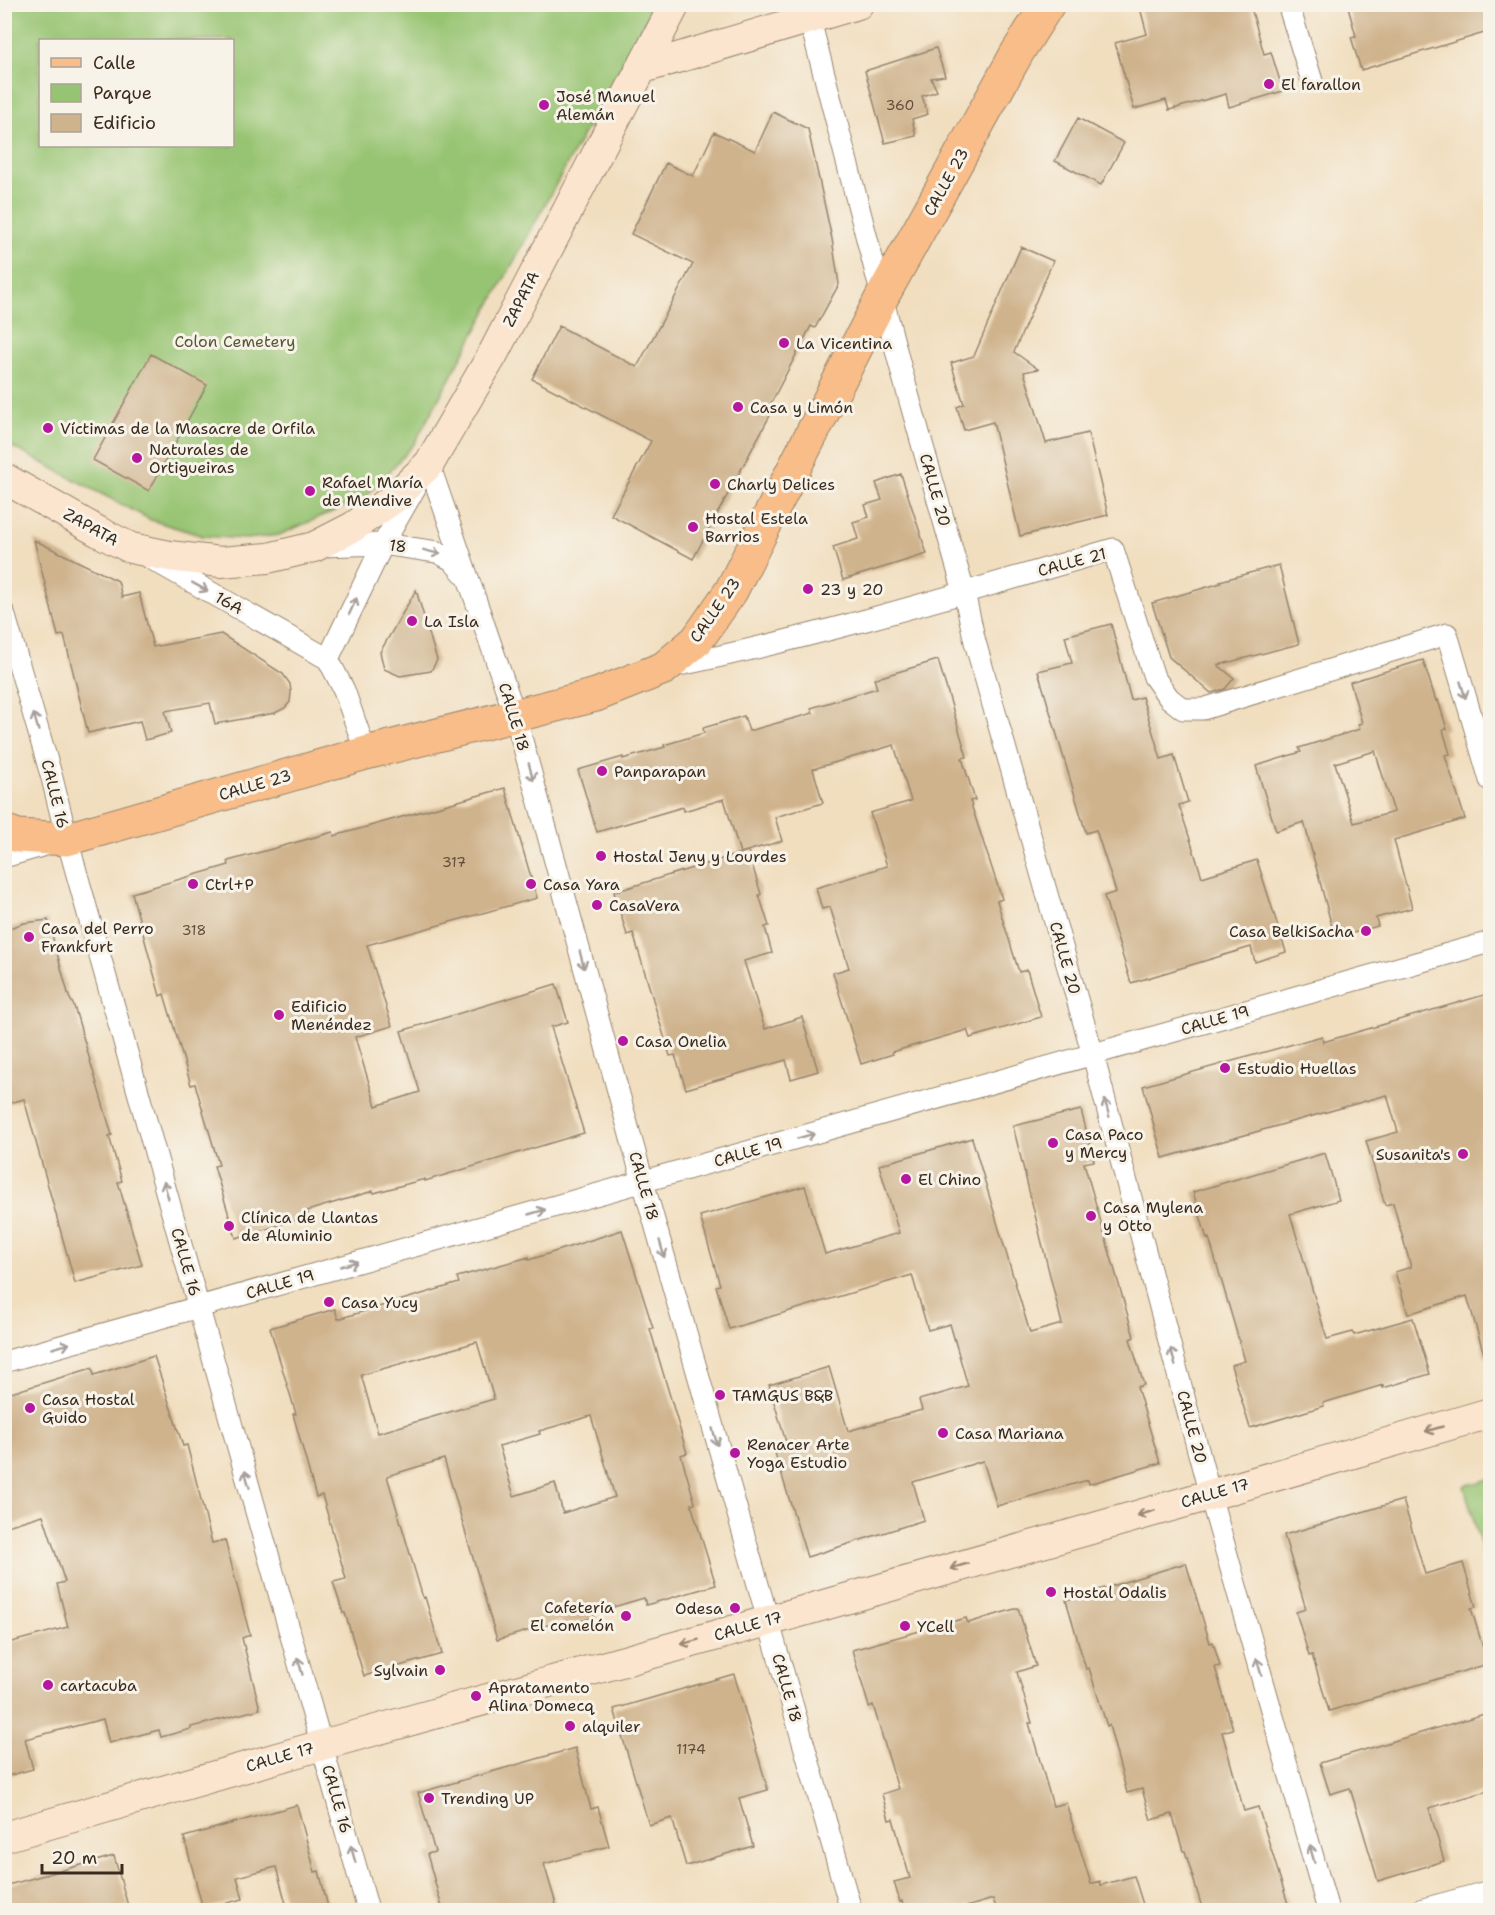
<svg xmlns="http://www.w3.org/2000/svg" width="1495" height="1915" font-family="'Shantell Sans',sans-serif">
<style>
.green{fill:#97c472;stroke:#697748;stroke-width:1.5;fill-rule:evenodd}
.building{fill:#cfb38d;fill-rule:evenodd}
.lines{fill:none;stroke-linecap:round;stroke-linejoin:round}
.street-casing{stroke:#96846e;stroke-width:23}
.secondary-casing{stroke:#96846e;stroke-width:32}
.primary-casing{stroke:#96846e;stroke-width:35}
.street{stroke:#fff;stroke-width:21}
.secondary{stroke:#fce5cf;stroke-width:30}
.primary{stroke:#f8bd88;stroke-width:33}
.oneway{stroke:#a79f9a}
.oneway2{stroke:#9c8876}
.poi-dot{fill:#b5179e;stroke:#f7f3e8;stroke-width:2}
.labels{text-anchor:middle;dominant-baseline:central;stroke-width:6;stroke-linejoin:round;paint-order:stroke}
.number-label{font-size:14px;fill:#604c3a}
.poi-label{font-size:16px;fill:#3b2a1e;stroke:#f7f3e8;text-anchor:start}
.street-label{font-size:16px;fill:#3b2a1e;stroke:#f7f3e8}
.park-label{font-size:16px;fill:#575837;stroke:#f7f3e8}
</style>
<rect width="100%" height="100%" fill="#f7f3e8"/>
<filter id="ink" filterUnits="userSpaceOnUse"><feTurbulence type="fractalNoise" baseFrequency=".0167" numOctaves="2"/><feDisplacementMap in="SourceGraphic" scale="12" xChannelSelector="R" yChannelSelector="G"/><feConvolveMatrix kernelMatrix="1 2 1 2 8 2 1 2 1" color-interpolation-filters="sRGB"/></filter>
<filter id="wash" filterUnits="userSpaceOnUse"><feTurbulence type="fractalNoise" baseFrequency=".008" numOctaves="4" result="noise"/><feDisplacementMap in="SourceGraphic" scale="24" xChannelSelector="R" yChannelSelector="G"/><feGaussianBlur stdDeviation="1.35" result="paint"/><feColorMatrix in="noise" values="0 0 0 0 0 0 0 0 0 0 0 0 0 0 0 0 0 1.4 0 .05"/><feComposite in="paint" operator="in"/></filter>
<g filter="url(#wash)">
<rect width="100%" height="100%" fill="#f1debf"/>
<path class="green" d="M 4,5 L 654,5 L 414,444 L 366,497 L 279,535 L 247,539 L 203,536 L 151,520 L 5,443 ZM 40,40 L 232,40 L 232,146 L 40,146 Z
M 1490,1479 L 1490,1576 L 1464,1486 Z"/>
<g id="blocks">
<path class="building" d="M 1139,4 L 1250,4 L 1264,54 L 1271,52 L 1283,91 L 1229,107 L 1226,94 L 1169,110 L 1166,100 L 1134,109 L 1115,43 L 1147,34 Z
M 1347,4 L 1435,4 L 1436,12 L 1461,4 L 1491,4 L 1491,31 L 1361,70 L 1351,37 L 1356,36 Z
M 936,48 L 945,76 L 931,78 L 937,91 L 922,96 L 928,114 L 912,119 L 916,136 L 885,143 L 865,71 Z
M 773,112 L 808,129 L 832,239 L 839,284 L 815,328 L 811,326 L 770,405 L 774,408 L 693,559 L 611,515 L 651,441 L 532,379 L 559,326 L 637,367 L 693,264 L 631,234 L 666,163 L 693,176 L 714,132 L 755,151 Z
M 1078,118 L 1124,143 L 1101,185 L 1055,161 Z
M 1021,247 L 1053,261 L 1014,352 L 1038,369 L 1024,372 L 1046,443 L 1088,433 L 1108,515 L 1020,536 L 993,422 L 964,430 L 957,407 L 964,404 L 951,363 L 974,356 Z
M 151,354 L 207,385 L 149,491 L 93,460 Z
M 901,474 L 927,554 L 843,580 L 833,547 L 858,539 L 853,522 L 869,517 L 865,505 L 882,500 L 876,483 Z
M 34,540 L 118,581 L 122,597 L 139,593 L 153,647 L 221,634 L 283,674 L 290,684 L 291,692 L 290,702 L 285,708 L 275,713 L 215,724 L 210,703 L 165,711 L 171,733 L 145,740 L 140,721 L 88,733 L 64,635 L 58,636 Z
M 1279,565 L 1299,644 L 1218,665 L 1234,678 L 1225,689 L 1211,693 L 1169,657 L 1152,603 L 1221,583 L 1220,581 Z
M 416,590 L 437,660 L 431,671 L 400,676 L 384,669 L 380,652 Z
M 1111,624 L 1131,700 L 1142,697 L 1161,759 L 1174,755 L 1188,802 L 1179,805 L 1202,877 L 1257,860 L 1286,952 L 1255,962 L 1251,947 L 1131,983 L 1104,896 L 1116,892 L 1096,830 L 1086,833 L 1038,671 L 1072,663 L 1065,636 Z
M 938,660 L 967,757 L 962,758 L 975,800 L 970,801 L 1002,899 L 997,901 L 1019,972 L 1027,970 L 1041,1017 L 970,1038 L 967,1030 L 892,1052 L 893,1054 L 861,1064 L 833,973 L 849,968 L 830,907 L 822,909 L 816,888 L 887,866 L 870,813 L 911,801 L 894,745 L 813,769 L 823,803 L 775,817 L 782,841 L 740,853 L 724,799 L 684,811 L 683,807 L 597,832 L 578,770 L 623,757 L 623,759 L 665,747 L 664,745 L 704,733 L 703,728 L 744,716 L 749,731 L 813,713 L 811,708 L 877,688 L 874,679 Z
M 1423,660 L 1436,701 L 1438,700 L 1447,729 L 1443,730 L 1450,754 L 1445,755 L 1465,819 L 1394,840 L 1412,908 L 1376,918 L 1378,926 L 1335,938 L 1304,822 L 1276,831 L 1256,766 L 1301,752 L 1299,748 L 1360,729 L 1358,724 L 1362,723 L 1350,682 ZM 1375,751 L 1394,812 L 1354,823 L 1335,763 Z
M 505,788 L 537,898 L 367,945 L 392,1026 L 355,1037 L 376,1106 L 420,1092 L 401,1031 L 556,984 L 568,1022 L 551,1027 L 584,1133 L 425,1181 L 425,1179 L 374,1193 L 373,1191 L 307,1211 L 309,1216 L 236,1238 L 214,1166 L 219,1165 L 195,1084 L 191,1085 L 164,994 L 160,996 L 132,893 L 229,865 L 228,861 L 272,849 L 333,832 L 334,836 Z
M 748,851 L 761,894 L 759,895 L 769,926 L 765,927 L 772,953 L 744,961 L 765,1029 L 802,1017 L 818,1071 L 791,1079 L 786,1060 L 686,1089 L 675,1055 L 670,1056 L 633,933 L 627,935 L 614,892 Z
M 48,920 L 69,997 L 74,1006 L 112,1135 L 109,1136 L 122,1181 L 118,1182 L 142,1265 L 75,1283 L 24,1099 L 4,1105 L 4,930 L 24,923 Z
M 1491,993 L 1491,1357 L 1485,1358 L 1467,1296 L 1408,1314 L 1395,1272 L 1411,1267 L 1393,1203 L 1385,1205 L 1366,1141 L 1398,1132 L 1387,1095 L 1163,1158 L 1143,1086 L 1322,1036 L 1323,1042 Z
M 1081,1110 L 1094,1161 L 1084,1163 L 1134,1337 L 1130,1339 L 1144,1385 L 1137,1387 L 1160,1463 L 1089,1484 L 1088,1480 L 997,1506 L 983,1461 L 913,1482 L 924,1520 L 807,1557 L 775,1453 L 788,1449 L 769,1385 L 829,1367 L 848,1431 L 922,1410 L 919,1400 L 968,1386 L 950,1324 L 928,1330 L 912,1275 L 729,1329 L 716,1286 L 720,1285 L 700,1216 L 805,1186 L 825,1254 L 899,1233 L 879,1165 L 972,1138 L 1030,1333 L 1062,1324 L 1013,1126 Z
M 1325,1153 L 1339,1200 L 1290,1214 L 1327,1339 L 1353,1332 L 1354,1335 L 1413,1318 L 1430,1374 L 1383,1388 L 1383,1385 L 1323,1403 L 1324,1406 L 1250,1428 L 1231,1365 L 1245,1361 L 1209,1238 L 1207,1239 L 1193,1192 Z
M 622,1230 L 653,1328 L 650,1329 L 687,1453 L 681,1455 L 695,1503 L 691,1504 L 716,1585 L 646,1605 L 644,1598 L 593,1613 L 594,1617 L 563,1626 L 561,1621 L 497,1640 L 444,1459 L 387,1476 L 423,1598 L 425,1597 L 442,1654 L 364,1676 L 345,1613 L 343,1613 L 333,1582 L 346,1579 L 322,1495 L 316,1497 L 293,1414 L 296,1414 L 270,1328 L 335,1309 L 338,1319 L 459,1283 L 457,1277 L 529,1257 L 529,1260 ZM 477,1342 L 494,1399 L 378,1433 L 361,1375 ZM 591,1416 L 615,1497 L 563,1513 L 555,1483 L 514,1496 L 499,1446 L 540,1434 L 539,1431 Z
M 154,1356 L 183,1446 L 187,1445 L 212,1543 L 225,1540 L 250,1635 L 242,1638 L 260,1709 L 191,1727 L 191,1729 L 161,1737 L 159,1730 L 109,1743 L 103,1719 L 25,1739 L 33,1769 L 4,1777 L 4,1644 L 68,1627 L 57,1584 L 65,1582 L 43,1515 L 4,1527 L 4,1395 L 92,1368 L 94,1375 Z
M 1403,1500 L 1425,1574 L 1463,1563 L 1476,1607 L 1471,1608 L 1488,1664 L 1329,1711 L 1312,1655 L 1309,1656 L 1296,1612 L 1306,1609 L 1284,1535 Z
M 1186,1563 L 1210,1643 L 1213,1642 L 1220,1666 L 1215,1667 L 1233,1729 L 1222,1732 L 1244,1811 L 1258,1807 L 1288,1904 L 1264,1911 L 1203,1911 L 1185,1851 L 1183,1851 L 1172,1814 L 1151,1820 L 1142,1789 L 1127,1793 L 1109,1725 L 1107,1726 L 1089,1668 L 1086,1669 L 1066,1600 Z
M 1018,1608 L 1036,1666 L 1017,1672 L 1032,1723 L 1029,1723 L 1053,1806 L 1066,1803 L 1091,1884 L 1100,1881 L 1101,1885 L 1134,1876 L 1145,1911 L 997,1911 L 993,1899 L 953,1911 L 905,1911 L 902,1901 L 900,1902 L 894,1882 L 910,1878 L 893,1819 L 889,1820 L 882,1794 L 898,1789 L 873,1705 L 869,1707 L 852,1650 L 966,1618 L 968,1623 Z
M 734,1674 L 768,1790 L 739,1798 L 753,1846 L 686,1866 L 672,1818 L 649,1825 L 614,1709 Z
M 1491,1712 L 1491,1790 L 1429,1808 L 1444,1861 L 1378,1881 L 1350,1788 L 1330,1794 L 1320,1763 Z
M 575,1748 L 591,1809 L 598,1807 L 609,1846 L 544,1864 L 558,1911 L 443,1911 L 427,1854 L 435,1852 L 418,1793 Z
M 297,1805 L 315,1872 L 319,1871 L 329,1911 L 288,1911 L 276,1867 L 237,1877 L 243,1899 L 203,1909 L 184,1837 Z
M 114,1856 L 128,1906 L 112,1911 L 4,1911 L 4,1886 Z"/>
</g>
</g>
<g filter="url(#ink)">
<use href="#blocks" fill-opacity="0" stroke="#96846e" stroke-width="1.5"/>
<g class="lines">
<defs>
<path id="street" d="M 1288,4 L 1312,81
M 806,5 L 902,373 L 964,592 L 975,642 L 1093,1055 L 1210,1495 L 1328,1910
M 429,464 L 515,715 L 643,1182 L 851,1910
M 321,546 L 383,544 L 437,552 L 452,560 L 466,576
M 150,558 L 328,659 L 344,690 L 366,753
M 4,613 L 52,778 L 67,839 L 368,1910
M 328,659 L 383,544 L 415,488
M 669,667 C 819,637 966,592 1113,549 L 1154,677 L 1169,698 L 1183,709 L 1203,709 L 1447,634 L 1490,780
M 4,857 L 49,844
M 4,1362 L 1490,942
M 1420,1910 L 1490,1891"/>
<path id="secondary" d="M 640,69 L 858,4
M 4,478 L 99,532 L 131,548 L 169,556 L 221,562 L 268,558 L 314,547 L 353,527 L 393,499 L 429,464 L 493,354 L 675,4
M 4,1837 L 322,1745 L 768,1621 L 1210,1495 L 1490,1413"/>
<path id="primary" d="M 4,831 L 18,836 L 67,839 L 366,753 L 596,695 L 664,668 L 697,640 L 731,591 L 882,297 L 1017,53 L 1048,4"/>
</defs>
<use href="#street" class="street-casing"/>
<use href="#secondary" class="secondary-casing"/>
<use href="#primary" class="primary-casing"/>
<use href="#street" class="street"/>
<use href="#secondary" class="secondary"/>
<use href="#primary" class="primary"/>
</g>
<defs><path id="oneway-shaft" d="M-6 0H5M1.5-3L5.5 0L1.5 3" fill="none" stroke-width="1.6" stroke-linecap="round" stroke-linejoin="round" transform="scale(1.5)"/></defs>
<g class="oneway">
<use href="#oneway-shaft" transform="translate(432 552) rotate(14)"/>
<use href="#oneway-shaft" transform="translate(200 587) rotate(29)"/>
<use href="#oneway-shaft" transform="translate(353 606) rotate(-65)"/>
<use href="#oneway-shaft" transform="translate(1463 690) rotate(73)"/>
<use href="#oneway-shaft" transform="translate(36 722) rotate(-106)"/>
<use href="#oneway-shaft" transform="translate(531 772) rotate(75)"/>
<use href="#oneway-shaft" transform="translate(582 960) rotate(75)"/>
<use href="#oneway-shaft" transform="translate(1107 1108) rotate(-105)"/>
<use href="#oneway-shaft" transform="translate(806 1136) rotate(-16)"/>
<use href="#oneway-shaft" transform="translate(166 1190) rotate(-106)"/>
<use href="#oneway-shaft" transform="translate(537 1212) rotate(-16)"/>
<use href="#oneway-shaft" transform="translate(662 1249) rotate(74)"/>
<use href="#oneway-shaft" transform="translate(349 1264) rotate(-16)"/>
<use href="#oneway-shaft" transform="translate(61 1346) rotate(-16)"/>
<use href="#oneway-shaft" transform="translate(1173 1357) rotate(-105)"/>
<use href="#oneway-shaft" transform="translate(715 1437) rotate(74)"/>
<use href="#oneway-shaft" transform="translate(247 1479) rotate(-106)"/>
<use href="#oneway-shaft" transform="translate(300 1666) rotate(-106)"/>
<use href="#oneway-shaft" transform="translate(1259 1667) rotate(-106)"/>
<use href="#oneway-shaft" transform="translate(353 1854) rotate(-106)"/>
<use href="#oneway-shaft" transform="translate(1312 1854) rotate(-106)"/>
</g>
<g class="oneway2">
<use href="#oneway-shaft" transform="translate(1434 1429) rotate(164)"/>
<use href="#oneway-shaft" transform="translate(1146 1513) rotate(164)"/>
<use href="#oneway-shaft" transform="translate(959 1566) rotate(164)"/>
<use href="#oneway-shaft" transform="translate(690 1642) rotate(165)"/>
</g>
</g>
<g class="poi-dot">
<circle cx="1269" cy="84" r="6"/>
<circle cx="544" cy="105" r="6"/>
<circle cx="784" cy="343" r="6"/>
<circle cx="738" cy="407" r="6"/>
<circle cx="48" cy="428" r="6"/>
<circle cx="137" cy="458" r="6"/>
<circle cx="715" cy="484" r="6"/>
<circle cx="310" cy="491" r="6"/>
<circle cx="693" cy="527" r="6"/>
<circle cx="808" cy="589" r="6"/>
<circle cx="412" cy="621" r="6"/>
<circle cx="602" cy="771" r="6"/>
<circle cx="601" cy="856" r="6"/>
<circle cx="193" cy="884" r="6"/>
<circle cx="531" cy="884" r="6"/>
<circle cx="597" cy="905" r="6"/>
<circle cx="1366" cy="931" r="6"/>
<circle cx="29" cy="937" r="6"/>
<circle cx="279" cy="1015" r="6"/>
<circle cx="623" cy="1041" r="6"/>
<circle cx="1225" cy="1068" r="6"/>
<circle cx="1053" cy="1143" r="6"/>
<circle cx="1463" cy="1154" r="6"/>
<circle cx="906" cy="1179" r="6"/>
<circle cx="1091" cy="1216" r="6"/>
<circle cx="229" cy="1226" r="6"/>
<circle cx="329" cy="1302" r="6"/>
<circle cx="720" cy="1395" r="6"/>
<circle cx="30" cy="1408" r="6"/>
<circle cx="943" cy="1433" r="6"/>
<circle cx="735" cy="1453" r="6"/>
<circle cx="1051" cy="1592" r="6"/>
<circle cx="735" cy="1608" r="6"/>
<circle cx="626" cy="1616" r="6"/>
<circle cx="905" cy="1626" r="6"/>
<circle cx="440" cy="1670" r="6"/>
<circle cx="48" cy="1685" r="6"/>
<circle cx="476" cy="1696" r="6"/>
<circle cx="570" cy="1726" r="6"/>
<circle cx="429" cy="1798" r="6"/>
</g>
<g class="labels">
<g class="number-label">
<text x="900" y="105">360</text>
<text x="454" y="862">317</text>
<text x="194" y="930">318</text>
<text x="691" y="1749">1174</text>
</g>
<g class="poi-label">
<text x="1281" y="84">El farallon</text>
<text x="556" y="96">José Manuel<tspan x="556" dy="18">Alemán</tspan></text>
<text x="796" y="343">La Vicentina</text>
<text x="750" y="407">Casa y Limón</text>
<text x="60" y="428">Víctimas de la Masacre de Orfila</text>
<text x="149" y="449">Naturales de<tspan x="149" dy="18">Ortigueiras</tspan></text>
<text x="322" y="482">Rafael María<tspan x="322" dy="18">de Mendive</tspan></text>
<text x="727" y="484">Charly Delices</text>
<text x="705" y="518">Hostal Estela<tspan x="705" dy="18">Barrios</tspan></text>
<text x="820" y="589">23 y 20</text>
<text x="424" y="621">La Isla</text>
<text x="614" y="771">Panparapan</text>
<text x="613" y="856">Hostal Jeny y Lourdes</text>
<text x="205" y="884">Ctrl+P</text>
<text x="543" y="884">Casa Yara</text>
<text x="609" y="905">CasaVera</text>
<text x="41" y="928">Casa del Perro<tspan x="41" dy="18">Frankfurt</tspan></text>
<text x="1354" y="931" text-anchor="end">Casa BelkiSacha</text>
<text x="291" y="1006">Edificio<tspan x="291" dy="18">Menéndez</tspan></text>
<text x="635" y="1041">Casa Onelia</text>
<text x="1237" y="1068">Estudio Huellas</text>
<text x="1065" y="1134">Casa Paco<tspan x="1065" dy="18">y Mercy</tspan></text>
<text x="1451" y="1154" text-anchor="end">Susanita's</text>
<text x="918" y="1179">El Chino</text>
<text x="1103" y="1207">Casa Mylena<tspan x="1103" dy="18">y Otto</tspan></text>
<text x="241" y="1217">Clínica de Llantas<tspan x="241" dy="18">de Aluminio</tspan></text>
<text x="341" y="1302">Casa Yucy</text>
<text x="732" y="1395">TAMGUS B&amp;B</text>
<text x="42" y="1399">Casa Hostal<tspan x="42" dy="18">Guido</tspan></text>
<text x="955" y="1433">Casa Mariana</text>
<text x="747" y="1444">Renacer Arte<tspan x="747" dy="18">Yoga Estudio</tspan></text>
<text x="1063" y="1592">Hostal Odalis</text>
<text x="614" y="1607" text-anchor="end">Cafetería<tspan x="614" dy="18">El comelón</tspan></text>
<text x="723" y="1608" text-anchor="end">Odesa</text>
<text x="917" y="1626">YCell</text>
<text x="428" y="1670" text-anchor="end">Sylvain</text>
<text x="60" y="1685">cartacuba</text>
<text x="488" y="1687">Apratamento<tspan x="488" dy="18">Alina Domecq</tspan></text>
<text x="582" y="1726">alquiler</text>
<text x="441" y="1798">Trending UP</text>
</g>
<g class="street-label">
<text transform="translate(946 182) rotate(-61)">CALLE 23</text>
<text transform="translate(521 299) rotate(-63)">ZAPATA</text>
<text transform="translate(935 490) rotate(74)">CALLE 20</text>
<text transform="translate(91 527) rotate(29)">ZAPATA</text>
<text transform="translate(398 546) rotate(8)">18</text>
<text transform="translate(1072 562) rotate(-15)">CALLE 21</text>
<text transform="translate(229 603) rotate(29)">16A</text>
<text transform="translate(715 610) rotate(-55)">CALLE 23</text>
<text transform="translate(514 717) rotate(73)">CALLE 18</text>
<text transform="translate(255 785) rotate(-16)">CALLE 23</text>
<text transform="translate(55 794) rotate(76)">CALLE 16</text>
<text transform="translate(1065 958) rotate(74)">CALLE 20</text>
<text transform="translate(1215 1020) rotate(-16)">CALLE 19</text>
<text transform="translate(748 1152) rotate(-16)">CALLE 19</text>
<text transform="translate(644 1186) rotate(74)">CALLE 18</text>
<text transform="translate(186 1262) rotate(74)">CALLE 16</text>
<text transform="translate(280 1284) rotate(-16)">CALLE 19</text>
<text transform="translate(1192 1427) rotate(75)">CALLE 20</text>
<text transform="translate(1215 1493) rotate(-16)">CALLE 17</text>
<text transform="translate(748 1626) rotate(-16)">CALLE 17</text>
<text transform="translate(787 1688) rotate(74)">CALLE 18</text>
<text transform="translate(280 1757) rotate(-16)">CALLE 17</text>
<text transform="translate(337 1799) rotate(74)">CALLE 16</text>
</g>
<g class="park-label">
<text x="235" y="341">Colon Cemetery</text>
</g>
</g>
<rect width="1495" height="1915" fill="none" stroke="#f7f3e8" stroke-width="24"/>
<rect x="39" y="39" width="195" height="108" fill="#f7f3e8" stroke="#aca397" stroke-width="1.5"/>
<rect x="51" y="58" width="30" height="9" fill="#f8bd88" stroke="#aca397" stroke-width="1.5"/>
<text x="93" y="69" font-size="18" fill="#3b2a1e">Calle</text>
<rect x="51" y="84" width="30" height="18" fill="#97c472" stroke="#aca397" stroke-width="1.5"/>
<text x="93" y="99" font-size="18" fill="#3b2a1e">Parque</text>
<rect x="51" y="114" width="30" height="18" fill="#cfb38d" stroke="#aca397" stroke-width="1.5"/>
<text x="93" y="129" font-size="18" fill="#3b2a1e">Edificio</text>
<path d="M42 1864v9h80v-9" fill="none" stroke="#3b2a1e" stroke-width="3"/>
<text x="51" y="1864" font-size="18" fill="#3b2a1e" stroke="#f7f3e8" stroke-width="4.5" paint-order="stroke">20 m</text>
</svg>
